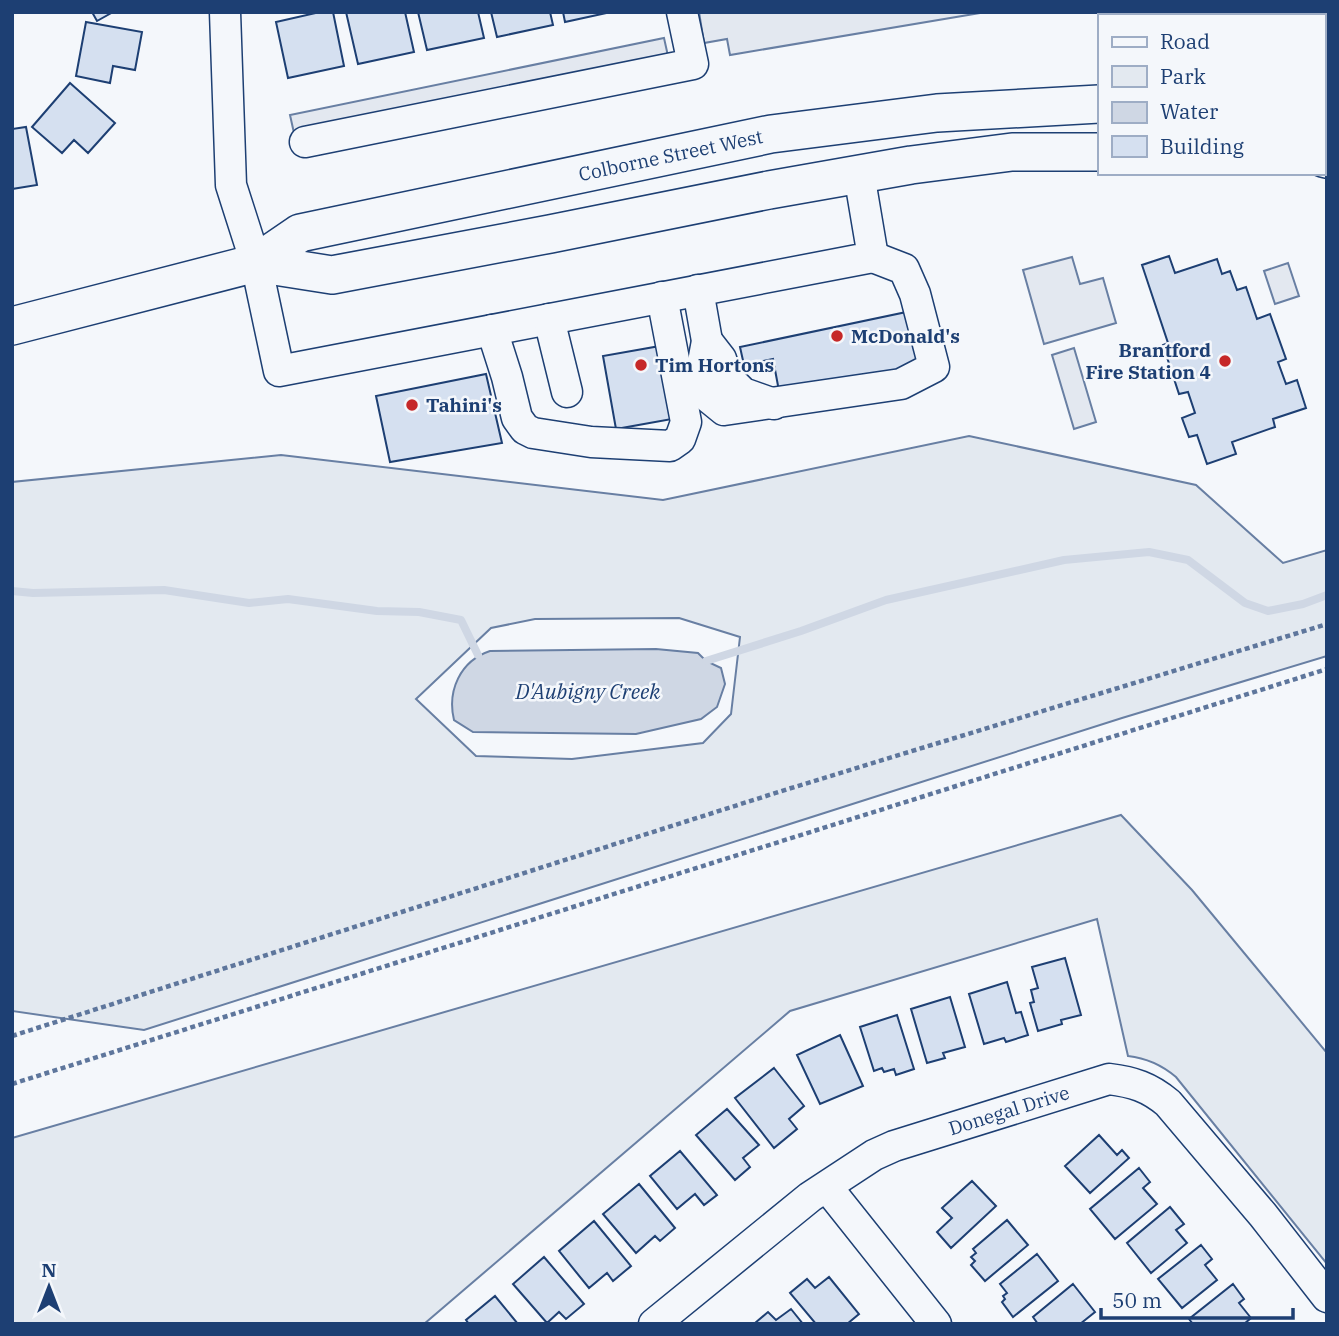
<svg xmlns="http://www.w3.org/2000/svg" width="1339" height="1336" font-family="'IBM Plex Serif',serif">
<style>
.green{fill:#e3e9f0;stroke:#687fa3;stroke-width:2;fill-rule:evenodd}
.parking{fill:#e3e8f0;stroke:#687fa3;stroke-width:2}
.water{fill:#cfd7e4;stroke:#687fa3;stroke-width:2}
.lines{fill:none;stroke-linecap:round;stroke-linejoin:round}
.stream{stroke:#cfd7e4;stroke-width:8}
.building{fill:#d5e0f0;stroke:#1d3f73;stroke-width:2}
.minor-casing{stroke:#1d3f73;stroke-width:33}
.major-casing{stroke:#1d3f73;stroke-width:40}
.path{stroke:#5e769c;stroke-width:4.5;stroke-dasharray:5 3.5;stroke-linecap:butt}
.minor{stroke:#f4f7fb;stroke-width:30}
.major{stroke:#f4f7fb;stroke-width:37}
.poi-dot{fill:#c62828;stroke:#f4f7fb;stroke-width:2.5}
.labels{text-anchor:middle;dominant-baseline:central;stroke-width:5;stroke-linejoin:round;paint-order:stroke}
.street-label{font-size:19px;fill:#1d3f73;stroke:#f4f7fb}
.poi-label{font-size:19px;font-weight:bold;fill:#1d3f73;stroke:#f4f7fb;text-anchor:start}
.water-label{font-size:21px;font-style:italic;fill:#1d3f73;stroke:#f4f7fb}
</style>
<rect width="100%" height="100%" fill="#f4f7fb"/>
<path class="green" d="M 969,436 L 1196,485 L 1283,563 L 1327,550 L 1327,656 L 1122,718 L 144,1030 L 12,1011 L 12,482 L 281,455 L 663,500 ZM 679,618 L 740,637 L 731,714 L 703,743 L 572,759 L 476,756 L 416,699 L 491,628 L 535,619 Z
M 1121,815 L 1192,890 L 1327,1053 L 1327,1264 L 1176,1077 C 1163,1066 1146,1058 1128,1056 L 1097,919 L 790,1011 L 424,1324 L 12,1324 L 12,1138 Z"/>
<path class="parking" d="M 699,12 L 986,12 L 730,55 L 727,39 L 704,43 Z
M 664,38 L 668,56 L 294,133 L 290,115 Z
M 1072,257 L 1080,284 L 1103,278 L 1116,323 L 1044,344 L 1023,270 Z
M 1288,263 L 1299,296 L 1275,304 L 1264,271 Z
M 1074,348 L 1096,422 L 1074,429 L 1052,355 Z"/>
<path class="water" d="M 656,649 L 698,653 L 706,661 L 721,668 L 725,684 L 717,707 L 701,719 L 636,734 L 473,732 L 454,720 C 447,691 460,661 490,651 Z"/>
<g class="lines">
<path class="stream" d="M 12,591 L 33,593 L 164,590 L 249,603 L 288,599 L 377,611 L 419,612 L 461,620 L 478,655
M 706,661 L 801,631 L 886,600 L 1064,560 L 1149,552 L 1188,560 L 1245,603 L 1268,611 L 1303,604 L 1327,595"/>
</g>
<path class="building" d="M 92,12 L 113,12 L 97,21 Z
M 320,12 L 333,12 L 344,66 L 288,78 L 276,22 Z
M 346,12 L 405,12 L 414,52 L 358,64 Z
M 418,12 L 478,12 L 484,38 L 427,50 Z
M 491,12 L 550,12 L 553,25 L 497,37 Z
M 563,12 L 611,12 L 565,22 Z
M 86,22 L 142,32 L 135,70 L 113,66 L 110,83 L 76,76 Z
M 70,83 L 115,123 L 88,153 L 74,140 L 62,153 L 32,127 Z
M 26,127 L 37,185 L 12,189 L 12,129 Z
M 1169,256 L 1175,273 L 1217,259 L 1222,274 L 1230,271 L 1237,290 L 1246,287 L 1257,319 L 1270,314 L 1286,359 L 1278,362 L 1286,384 L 1297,380 L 1306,408 L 1273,419 L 1275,427 L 1232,442 L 1236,454 L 1207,464 L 1197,435 L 1189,437 L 1182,418 L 1195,413 L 1188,392 L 1179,394 L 1163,345 L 1168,343 L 1142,265 Z
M 916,310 L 926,348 L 914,370 L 779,391 L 773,359 L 744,365 L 740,347 Z
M 660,346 L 672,419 L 616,429 L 603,356 Z
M 486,374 L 502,443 L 390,462 L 376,396 Z
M 1065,958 L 1081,1015 L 1061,1020 L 1062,1024 L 1038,1031 L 1030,1003 L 1034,1002 L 1031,990 L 1038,988 L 1032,967 Z
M 1007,982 L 1016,1013 L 1021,1012 L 1028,1035 L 1006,1042 L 1004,1038 L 984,1044 L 969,994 Z
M 950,997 L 965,1047 L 943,1053 L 945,1058 L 927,1063 L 911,1009 Z
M 897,1015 L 914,1069 L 896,1075 L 894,1069 L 884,1072 L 882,1068 L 874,1071 L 860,1027 Z
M 840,1035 L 863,1086 L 820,1104 L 797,1055 Z
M 774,1068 L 804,1106 L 789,1119 L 797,1129 L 774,1148 L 735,1098 Z
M 727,1109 L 759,1145 L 743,1158 L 750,1167 L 735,1180 L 696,1135 Z
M 1099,1135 L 1117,1155 L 1122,1150 L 1129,1158 L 1090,1193 L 1065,1166 Z
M 680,1151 L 717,1195 L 704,1205 L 695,1194 L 677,1209 L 650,1176 Z
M 1139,1168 L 1150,1182 L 1143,1188 L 1157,1204 L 1115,1239 L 1090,1209 Z
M 972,1181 L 996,1206 L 951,1248 L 937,1232 L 952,1218 L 942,1208 Z
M 639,1184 L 675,1228 L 660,1241 L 655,1236 L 636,1253 L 603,1214 Z
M 1170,1207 L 1184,1224 L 1176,1230 L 1187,1243 L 1151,1273 L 1127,1243 Z
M 1007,1220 L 1028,1245 L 985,1281 L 971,1265 L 975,1261 L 971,1257 L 976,1253 L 973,1249 Z
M 594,1221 L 631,1266 L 613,1281 L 607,1273 L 589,1288 L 559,1251 Z
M 1201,1245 L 1212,1259 L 1205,1265 L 1217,1280 L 1182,1308 L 1158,1279 Z
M 1037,1254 L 1058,1281 L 1013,1317 L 1002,1302 L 1005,1299 L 1003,1296 L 1007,1293 L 1000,1284 Z
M 544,1257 L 584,1304 L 566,1319 L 559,1312 L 547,1323 L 513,1284 Z
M 829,1277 L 859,1314 L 847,1324 L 816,1324 L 790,1293 L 807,1279 L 815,1288 Z
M 1073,1284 L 1095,1312 L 1080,1324 L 1038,1324 L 1033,1317 Z
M 1233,1284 L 1244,1299 L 1239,1303 L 1251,1318 L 1244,1324 L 1193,1324 L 1189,1319 Z
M 495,1296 L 518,1324 L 469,1324 L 466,1320 Z
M 791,1309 L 803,1324 L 755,1323 L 768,1312 L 776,1320 Z"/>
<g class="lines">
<defs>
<g id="minor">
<path d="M 225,12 L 231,185 L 256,263 L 279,371 L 873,257 L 859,174"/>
<path d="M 305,142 L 693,64 L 682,12"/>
<path d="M 698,290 L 707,341 L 702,368 L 708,397 L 724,410 L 901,384 L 934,367 L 915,294 L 904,269 L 873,257"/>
<path d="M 549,319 L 567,392"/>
<path d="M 492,330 L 507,377 L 517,418 L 525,429 L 533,433 L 591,442 L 670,446 L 680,439 L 686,422 L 662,297"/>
<path d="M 707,341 L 721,359 L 727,377 L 743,393 L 774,404"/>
<path d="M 827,1187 L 936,1324"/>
<path id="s1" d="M 654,1324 L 810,1197 L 874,1155 L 894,1146 L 1109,1079 C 1133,1082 1149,1087 1168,1103 L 1263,1215 L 1327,1297"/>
</g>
<g id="major">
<path d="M 1323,111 L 1327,111"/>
<path d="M 1323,158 L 1327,159"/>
<path d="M 256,263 L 332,275 L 550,234 L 769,190 L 911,165 L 1012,152 L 1099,152"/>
<path id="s2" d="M 12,326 L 256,263 L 300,233 L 771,134 L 937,113 L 1099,104"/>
</g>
</defs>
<use href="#minor" class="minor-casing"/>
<use href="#major" class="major-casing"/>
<path class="path" d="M 12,1036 L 788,789 L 1327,624
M 12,1084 L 1327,669"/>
<use href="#minor" class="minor"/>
<use href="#major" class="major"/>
</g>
<g class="poi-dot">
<circle cx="837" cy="336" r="7"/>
<circle cx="1225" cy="361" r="7"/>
<circle cx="641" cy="365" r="7"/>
<circle cx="412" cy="405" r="7"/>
</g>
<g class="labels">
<g class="street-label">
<text stroke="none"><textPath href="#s2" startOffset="684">Colborne Street West</textPath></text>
<text stroke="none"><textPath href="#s1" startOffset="420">Donegal Drive</textPath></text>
</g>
<g class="poi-label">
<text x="851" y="336">McDonald's</text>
<text x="1211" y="350" text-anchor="end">Brantford<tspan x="1211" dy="22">Fire Station 4</tspan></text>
<text x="655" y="365">Tim Hortons</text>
<text x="426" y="405">Tahini's</text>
</g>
<g class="water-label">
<text x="588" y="691">D'Aubigny Creek</text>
</g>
</g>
<rect width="1339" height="1336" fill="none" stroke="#1d3f73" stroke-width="28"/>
<rect x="1098" y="14" width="228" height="161" fill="#f4f7fb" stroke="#9eadc5" stroke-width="2"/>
<rect x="1112" y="37" width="35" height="10" fill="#f4f7fb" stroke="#9eadc5" stroke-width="2"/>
<text x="1160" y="49" font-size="21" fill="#1d3f73">Road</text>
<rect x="1112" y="66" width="35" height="21" fill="#e3e9f0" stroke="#9eadc5" stroke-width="2"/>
<text x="1160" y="84" font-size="21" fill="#1d3f73">Park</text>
<rect x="1112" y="102" width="35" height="21" fill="#cfd7e4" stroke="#9eadc5" stroke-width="2"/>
<text x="1160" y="119" font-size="21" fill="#1d3f73">Water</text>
<rect x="1112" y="136" width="35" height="21" fill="#d5e0f0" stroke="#9eadc5" stroke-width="2"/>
<text x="1160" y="154" font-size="21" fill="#1d3f73">Building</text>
<g transform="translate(49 1287)" stroke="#f4f7fb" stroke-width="5" paint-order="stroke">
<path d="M0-5L12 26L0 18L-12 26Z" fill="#1d3f73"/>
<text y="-10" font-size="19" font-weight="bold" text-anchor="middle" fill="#1d3f73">N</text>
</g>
<path d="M1101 1308v10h192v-10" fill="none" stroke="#1d3f73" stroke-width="3.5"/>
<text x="1112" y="1308" font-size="21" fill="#1d3f73" stroke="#f4f7fb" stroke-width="5" paint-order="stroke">50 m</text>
</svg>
